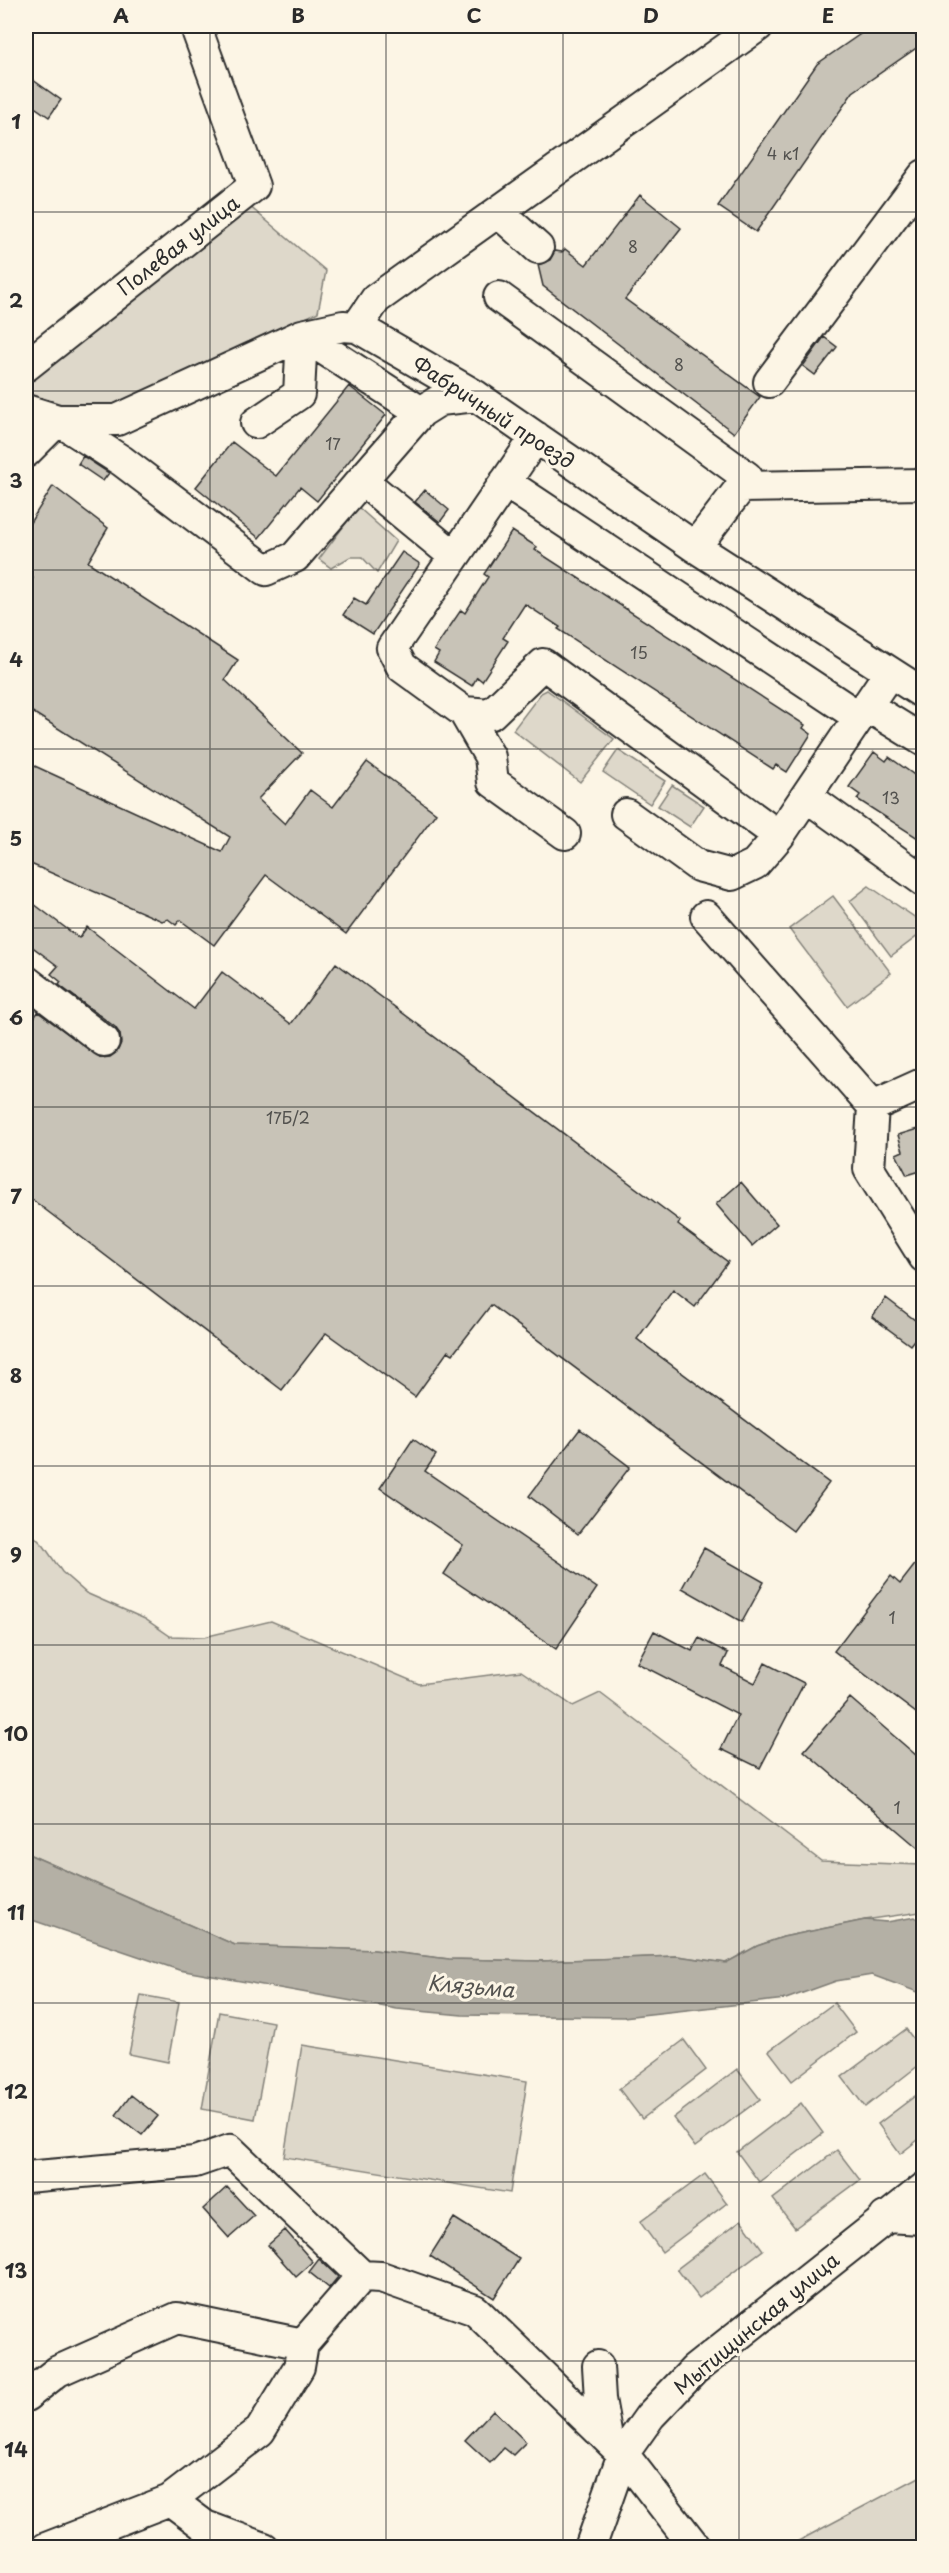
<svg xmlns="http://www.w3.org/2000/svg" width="949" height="2573" font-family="'Playpen Sans',sans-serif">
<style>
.green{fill:#ded8ca;stroke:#84827a;stroke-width:1.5}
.water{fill:#b4b0a5;stroke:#7d7b74;stroke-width:1.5}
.building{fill:#c8c3b7;stroke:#2b2b2b;stroke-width:1.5}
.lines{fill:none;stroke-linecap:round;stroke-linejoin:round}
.minor-casing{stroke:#2b2b2b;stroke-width:34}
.minor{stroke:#fcf5e5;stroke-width:30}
.grid{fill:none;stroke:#2b2b2b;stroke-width:1.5;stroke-opacity:0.55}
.labels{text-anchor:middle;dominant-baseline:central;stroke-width:6;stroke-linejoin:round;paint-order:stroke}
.number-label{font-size:16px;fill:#52514e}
.street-label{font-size:20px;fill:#2b2b2b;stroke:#fcf5e5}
.water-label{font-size:21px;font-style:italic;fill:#545350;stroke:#fcf5e5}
.neatline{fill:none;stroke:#2b2b2b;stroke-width:2}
.grid-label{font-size:20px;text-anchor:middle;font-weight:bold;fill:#2b2b2b}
</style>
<rect width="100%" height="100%" fill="#fcf5e5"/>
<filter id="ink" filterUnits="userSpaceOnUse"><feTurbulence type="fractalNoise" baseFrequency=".0167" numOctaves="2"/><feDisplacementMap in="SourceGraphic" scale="12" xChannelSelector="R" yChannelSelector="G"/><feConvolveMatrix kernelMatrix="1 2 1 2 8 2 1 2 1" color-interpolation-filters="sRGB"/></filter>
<g filter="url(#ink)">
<path class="green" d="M 248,205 L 326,271 L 318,312 L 112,411 L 26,400 L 26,383 Z
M 358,507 L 396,541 L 377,573 L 362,557 L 350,557 L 331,568 L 319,559 Z
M 547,690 L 614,739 L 580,782 L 513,730 L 541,693 Z
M 618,750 L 665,781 L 650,804 L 603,772 Z
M 672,785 L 704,806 L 690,827 L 658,806 Z
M 869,886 L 923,923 L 923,932 L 891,956 L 850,901 Z
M 833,896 L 891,973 L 847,1006 L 789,929 Z
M 26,1528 L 44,1546 L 62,1572 L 86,1593 L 145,1619 L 170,1636 L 204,1637 L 271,1621 L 419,1684 L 521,1671 L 573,1706 L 600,1693 L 821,1861 L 922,1865 L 923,1915 L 920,1912 L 865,1920 L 783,1937 L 757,1946 L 726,1963 L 677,1956 L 541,1961 L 449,1959 L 374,1950 L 235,1945 L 26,1853 Z
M 141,1995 L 179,2002 L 168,2062 L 129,2054 Z
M 834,2003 L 856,2032 L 792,2081 L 769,2051 Z
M 219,2012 L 273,2022 L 255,2119 L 202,2109 Z
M 906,2029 L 923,2052 L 923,2062 L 865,2107 L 842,2077 Z
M 684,2040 L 706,2070 L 642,2119 L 619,2089 Z
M 302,2045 L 527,2081 L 510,2193 L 284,2157 Z
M 737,2069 L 760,2099 L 695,2147 L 673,2118 Z
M 923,2090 L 923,2136 L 900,2154 L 878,2124 Z
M 801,2103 L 823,2133 L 759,2182 L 737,2152 Z
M 837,2150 L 860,2180 L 795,2228 L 773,2199 Z
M 705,2174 L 727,2203 L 662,2252 L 640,2222 Z
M 741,2220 L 763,2250 L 699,2298 L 677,2269 Z
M 923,2475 L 923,2547 L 787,2547 Z"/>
<path class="water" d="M 26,1853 L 235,1945 L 374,1950 L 449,1959 L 541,1961 L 677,1956 L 726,1963 L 757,1946 L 783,1937 L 865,1920 L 887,1922 L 915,1917 L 923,1923 L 923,1994 L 872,1975 L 836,1981 L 786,1999 L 623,2017 L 462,2015 L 397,2009 L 179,1970 L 26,1918 Z"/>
<path class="building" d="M 872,26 L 909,26 L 922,44 L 853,92 L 756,232 L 718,206 L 817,64 Z
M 26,75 L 61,100 L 49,117 L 26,101 Z
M 640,195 L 681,228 L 625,299 L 760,397 L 734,433 L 543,286 L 538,265 L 550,260 L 555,251 L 562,252 L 565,249 L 586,265 Z
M 824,337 L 837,347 L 815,375 L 803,366 Z
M 349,386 L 386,415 L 317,501 L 300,487 L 259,538 L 196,487 L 232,442 L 276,476 Z
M 83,456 L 109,473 L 103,481 L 78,464 Z
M 53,486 L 108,528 L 88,562 L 238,660 L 225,680 L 302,753 L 258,799 L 285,824 L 310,790 L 333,807 L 367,762 L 436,813 L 346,934 L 266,875 L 214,945 L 180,920 L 176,925 L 168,919 L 162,921 L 26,862 L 26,762 L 222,852 L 230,837 L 26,708 L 26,626 L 32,615 L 26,612 L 34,599 L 26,594 L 33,578 L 26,573 L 26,529 Z
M 425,490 L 449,510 L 440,522 L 415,502 Z
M 512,531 L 537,547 L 535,550 L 805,725 L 803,728 L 811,734 L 787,772 L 776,765 L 773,769 L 558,629 L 560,627 L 525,604 L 503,638 L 508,641 L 482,681 L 477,677 L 472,686 L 434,662 L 439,653 L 434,650 L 461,610 L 465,613 L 488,577 L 484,574 Z
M 402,552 L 420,564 L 373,634 L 343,615 L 354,598 L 366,605 Z
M 874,752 L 886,761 L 889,757 L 924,782 L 924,842 L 857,799 L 860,795 L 849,787 Z
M 26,898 L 79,938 L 87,927 L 194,1009 L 222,972 L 291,1024 L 336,963 L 680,1221 L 678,1225 L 728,1262 L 695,1307 L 673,1290 L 637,1339 L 829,1483 L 793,1531 L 491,1305 L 453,1354 L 448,1351 L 415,1397 L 326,1333 L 282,1390 L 26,1195 L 26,1029 L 38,1012 L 101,1058 L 110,1057 L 117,1052 L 121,1043 L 120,1034 L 115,1027 L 59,985 L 61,982 L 51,974 L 58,966 L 26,942 Z
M 924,1127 L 924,1170 L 907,1175 L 896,1154 L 903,1151 L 898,1135 Z
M 741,1182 L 777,1224 L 752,1246 L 716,1204 Z
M 886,1298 L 924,1327 L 910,1345 L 872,1317 Z
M 580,1429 L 630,1467 L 578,1534 L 529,1496 Z
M 413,1439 L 436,1455 L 425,1471 L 597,1588 L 556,1649 L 444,1574 L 463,1545 L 380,1488 Z
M 704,1548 L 764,1582 L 742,1622 L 682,1588 Z
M 924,1553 L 924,1719 L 834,1651 L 891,1576 L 900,1584 Z
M 654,1631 L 692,1651 L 699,1638 L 728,1653 L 722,1666 L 755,1683 L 765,1663 L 804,1683 L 760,1768 L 721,1749 L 738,1715 L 637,1663 Z
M 850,1698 L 924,1762 L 924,1853 L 804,1751 Z
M 131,2095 L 158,2116 L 142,2135 L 116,2115 Z
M 227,2187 L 254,2216 L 229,2238 L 203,2209 Z
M 454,2218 L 519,2259 L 494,2298 L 430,2256 Z
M 285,2230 L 313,2262 L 296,2277 L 268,2245 Z
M 319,2259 L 338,2277 L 329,2288 L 309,2272 Z
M 493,2410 L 526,2442 L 513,2455 L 504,2448 L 490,2463 L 465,2440 Z"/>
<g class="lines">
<defs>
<path id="minor" d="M 498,212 L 538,248
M 499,297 L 747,477
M 357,327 L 376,299 L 758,26
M 26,366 L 254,186 L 198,33 L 201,26
M 769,382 L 924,175
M 26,410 L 58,420 L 117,420 L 302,335 L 343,326 L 357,327 L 476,396 L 695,547 L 924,694
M 58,420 L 122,461 L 266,570 L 295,557 L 421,412
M 256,423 L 299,394 L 302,335 L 421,412 L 440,400 L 476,396
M 536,437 L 392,648 L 402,667 L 464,712 L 491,714 L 543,664 L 779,836 L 889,673
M 26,452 L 58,420
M 363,481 L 454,556
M 505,482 L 859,717
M 695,547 L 741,487 L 924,484
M 867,706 L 924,741
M 464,712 L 490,757 L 493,782 L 565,834
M 806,796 L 924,881
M 626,814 L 698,866 L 732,875 L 755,864 L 779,836
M 706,916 L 873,1106 L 869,1169 L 924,1257
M 26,981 L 104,1041
M 873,1106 L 924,1083
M 26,2177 L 195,2162 L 230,2150 L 362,2276
M 885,2217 L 924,2219
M 362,2276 L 381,2277 L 475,2310 L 623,2454 L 696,2548
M 303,2344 L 362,2276
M 598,2366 L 600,2399 L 607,2438
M 26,2396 L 58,2371 L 177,2318 L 303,2344 L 299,2367 L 260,2431 L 170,2500 L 46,2548
M 170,2500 L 205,2526 L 264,2548
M 590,2548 L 623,2454 L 650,2416 L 694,2370 L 924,2188"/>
</defs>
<use href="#minor" class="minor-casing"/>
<use href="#minor" class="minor"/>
</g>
</g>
<path class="grid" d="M 210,26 L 210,2548M 386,26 L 386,2548M 563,26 L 563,2548M 739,26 L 739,2548M 26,212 L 924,212M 26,391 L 924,391M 26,570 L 924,570M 26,749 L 924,749M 26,928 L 924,928M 26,1107 L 924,1107M 26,1286 L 924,1286M 26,1466 L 924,1466M 26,1645 L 924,1645M 26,1824 L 924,1824M 26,2003 L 924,2003M 26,2182 L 924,2182M 26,2361 L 924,2361"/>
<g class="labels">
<g class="number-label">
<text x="783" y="153">4 к1</text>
<text x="633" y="246">8</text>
<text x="679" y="364">8</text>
<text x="333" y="443">17</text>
<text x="639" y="652">15</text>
<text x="891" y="797">13</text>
<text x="288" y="1117">17Б/2</text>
<text x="892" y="1617">1</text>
<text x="897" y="1807">1</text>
</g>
<g class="street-label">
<text transform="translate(178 245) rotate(-38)">Полевая улица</text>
<text transform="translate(494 412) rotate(33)">Фабричный проезд</text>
<text transform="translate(756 2323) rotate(-40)">Мытищинская улица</text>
</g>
<g class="water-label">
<text transform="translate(471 1985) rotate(5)">Клязьма</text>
</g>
</g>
<rect width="949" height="2573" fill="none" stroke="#fcf5e5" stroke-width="66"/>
<rect x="33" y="33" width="883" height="2507" class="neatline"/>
<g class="grid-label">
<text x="121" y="23">A</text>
<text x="298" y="23">B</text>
<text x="474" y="23">C</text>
<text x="651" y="23">D</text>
<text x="828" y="23">E</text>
<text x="16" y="129">1</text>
<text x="16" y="308">2</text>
<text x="16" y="488">3</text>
<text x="16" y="667">4</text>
<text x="16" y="846">5</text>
<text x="16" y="1025">6</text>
<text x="16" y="1204">7</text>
<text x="16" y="1383">8</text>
<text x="16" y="1562">9</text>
<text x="16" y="1741">10</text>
<text x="16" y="1920">11</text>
<text x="16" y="2099">12</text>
<text x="16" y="2278">13</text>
<text x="16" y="2457">14</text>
</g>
</svg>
